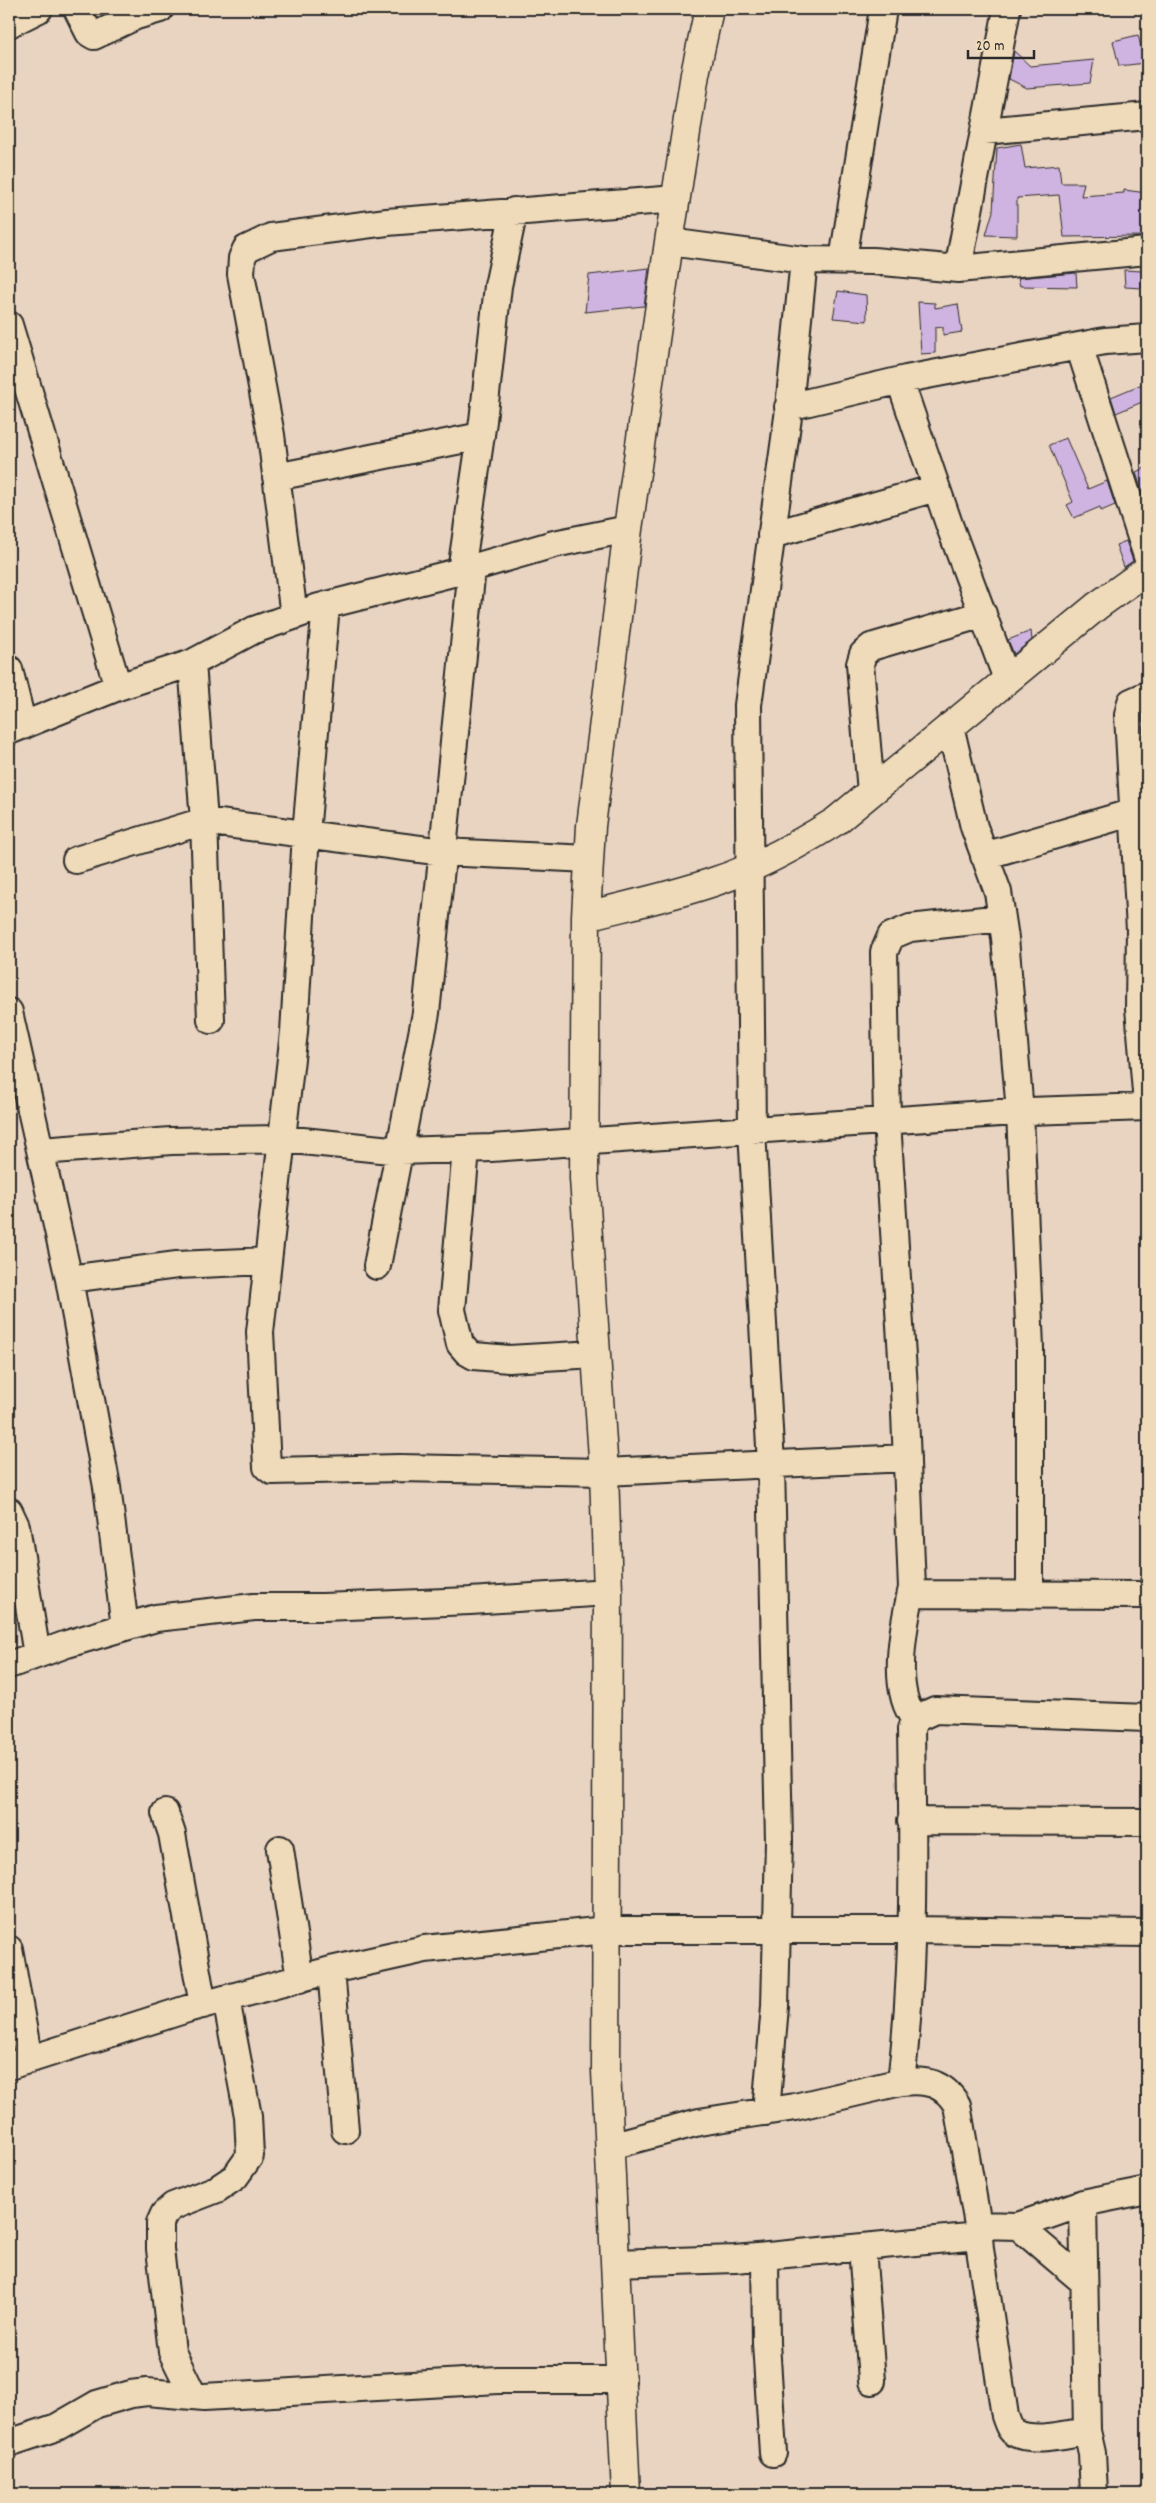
<svg xmlns="http://www.w3.org/2000/svg" width="1156" height="2503" font-family="Dekko,sans-serif">
<style>
.building{fill:#cfb3e1;stroke:#2b2b2b}
.lines{fill:none;stroke-linecap:round;stroke-linejoin:round}
.street-casing{stroke:#2b2b2b;stroke-width:30}
.secondary-casing{stroke:#2b2b2b;stroke-width:31}
.street{stroke:#efdbb9;stroke-width:26}
.secondary{stroke:#efdbb9;stroke-width:28}
</style>
<rect width="100%" height="100%" fill="#e9d3c1"/>
<filter id="ink" filterUnits="userSpaceOnUse"><feTurbulence type="fractalNoise" baseFrequency=".02" numOctaves="2"/><feDisplacementMap in="SourceGraphic" scale="10" xChannelSelector="R" yChannelSelector="G"/><feConvolveMatrix kernelMatrix="1 2 1 2 8 2 1 2 1" color-interpolation-filters="sRGB"/></filter>
<g filter="url(#ink)">
<path class="building" d="M 1138,35 L 1145,63 L 1119,66 L 1113,41 Z
M 1014,51 L 1030,66 L 1094,60 L 1090,83 L 1027,88 L 1009,79 Z
M 1021,144 L 1025,168 L 1059,165 L 1061,183 L 1084,183 L 1081,196 L 1124,193 L 1124,190 L 1147,193 L 1147,236 L 1064,237 L 1059,195 L 1017,198 L 1017,236 L 986,235 L 993,211 L 997,148 Z
M 649,268 L 644,306 L 585,312 L 589,275 Z
M 1124,270 L 1142,271 L 1142,288 L 1125,287 Z
M 1076,273 L 1077,287 L 1020,286 L 1018,278 Z
M 838,291 L 866,295 L 867,321 L 833,318 Z
M 918,302 L 935,303 L 935,308 L 958,304 L 962,332 L 943,335 L 943,327 L 935,328 L 935,353 L 921,354 Z
M 1147,382 L 1147,400 L 1116,413 L 1111,397 Z
M 1066,438 L 1088,489 L 1107,481 L 1115,505 L 1101,511 L 1100,507 L 1074,518 L 1067,505 L 1073,502 L 1049,445 Z
M 1147,467 L 1147,486 L 1141,489 L 1136,472 Z
M 1126,541 L 1133,561 L 1124,567 L 1116,545 Z
M 1031,631 L 1032,640 L 1014,654 L 1008,640 Z"/>
<g class="lines">
<defs>
<path id="street" d="M 77,9 L 89,33 L 94,36 L 136,16 L 160,9
M 9,24 L 39,9
M 984,131 L 1147,116
M 669,242 L 804,260
M 843,260 L 883,9
M 958,269 L 1007,9
M 9,325 L 118,687
M 1079,346 L 1147,556
M 900,381 L 950,527 L 1007,679
M 788,407 L 906,379 L 1105,341 L 1147,338
M 276,477 L 481,436
M 771,535 L 936,488
M 461,571 L 483,421 L 498,286 L 514,211
M 326,605 L 306,834 L 294,1032 L 260,1332 L 267,1467 L 272,1471 L 399,1468 L 604,1472 L 907,1458
M 294,616 L 271,435 L 241,274 L 242,258 L 246,249 L 271,237 L 387,222 L 676,199
M 192,663 L 204,821 L 211,1020
M 9,669 L 23,726
M 1147,695 L 1131,702 L 1128,715 L 1140,930 L 1139,1008 L 1147,1104
M 950,726 L 974,827 L 998,892 L 1005,938 L 1020,1112 L 1030,1348 L 1030,1595
M 9,731 L 118,687 L 192,663 L 254,630 L 319,607 L 461,571 L 554,544 L 628,529
M 871,792 L 860,664 L 863,654 L 871,647 L 983,614
M 984,856 L 1134,812
M 76,860 L 204,821 L 443,852 L 589,859
M 9,1012 L 69,1279 L 107,1487 L 125,1627
M 466,1149 L 452,1310 L 460,1344 L 467,1352 L 474,1356 L 509,1359 L 596,1354
M 41,1151 L 171,1141 L 283,1139 L 400,1151 L 491,1148 L 1029,1111 L 1147,1107
M 377,1266 L 426,1013 L 472,568
M 69,1279 L 177,1265 L 268,1261
M 9,1511 L 16,1526 L 37,1655
M 911,1594 L 1147,1595
M 9,1665 L 67,1644 L 156,1618 L 254,1607 L 323,1607 L 470,1601 L 608,1592
M 915,1719 C 890,1690 904,1623 912,1588 L 904,1388 L 887,1121 L 884,952 L 891,936 L 910,928 L 1002,918
M 165,1813 L 172,1834 L 203,2005
M 911,1821 L 1147,1822
M 280,1849 L 300,1979
M 9,1949 L 29,2060
M 331,1970 L 345,2130
M 9,2066 L 187,2009 L 331,1970 L 425,1949 L 606,1930 L 911,1930 L 1147,1933
M 901,2082 C 915,1965 913,1846 911,1729 L 915,1719 L 935,1710 L 1147,1718
M 766,2112 L 775,2006 L 779,1841 L 771,1464 L 752,1131 L 748,705 L 788,417 L 804,260 L 873,261 L 958,269 L 1147,251
M 610,2146 L 699,2122 L 795,2107 L 901,2082 C 926,2079 944,2083 957,2105 L 978,2225 L 1018,2226 L 1083,2203 L 1147,2190
M 1083,2203 L 1087,2431 L 1092,2453 L 1094,2494
M 978,2225 L 980,2249 L 1005,2416 C 1007,2421 1009,2430 1015,2433 C 1035,2443 1066,2434 1087,2431
M 1018,2226 L 1084,2282
M 862,2248 L 872,2381
M 765,2257 L 766,2343 L 773,2453
M 615,2263 L 735,2259 L 979,2236
M 193,2395 L 172,2352 L 160,2249 L 160,2223 L 164,2214 L 173,2206 L 217,2189 L 235,2177 L 250,2156 L 248,2116 L 226,1999
M 9,2443 L 57,2427 L 97,2404 L 131,2394 L 147,2392 L 204,2397 L 498,2380 L 622,2380"/>
<path id="secondary" d="M 586,916 C 629,905 673,896 716,881 C 759,867 798,845 836,821 L 1097,606 L 1147,570
M 626,2494 L 606,2071 L 608,1592 L 604,1472 L 584,1178 L 586,916 L 591,826 L 628,529 L 669,242 L 695,74 L 709,9"/>
</defs>
<use href="#street" class="street-casing"/>
<use href="#secondary" class="secondary-casing"/>
<use href="#street" class="street"/>
<use href="#secondary" class="secondary"/>
</g>
</g>
<rect width="1156" height="2503" fill="none" stroke="#efdbb9" stroke-width="30"/>
<rect x="15" y="15" width="1126" height="2473" fill="none" stroke="#2b2b2b" stroke-width="2" filter="url(#ink)"/>
<path d="M968 50v8h66v-8" fill="none" stroke="#2b2b2b" stroke-width="2.5"/>
<text x="976" y="50" font-size="15" fill="#2b2b2b" stroke="#efdbb9" stroke-width="4" paint-order="stroke">20 m</text>
</svg>
